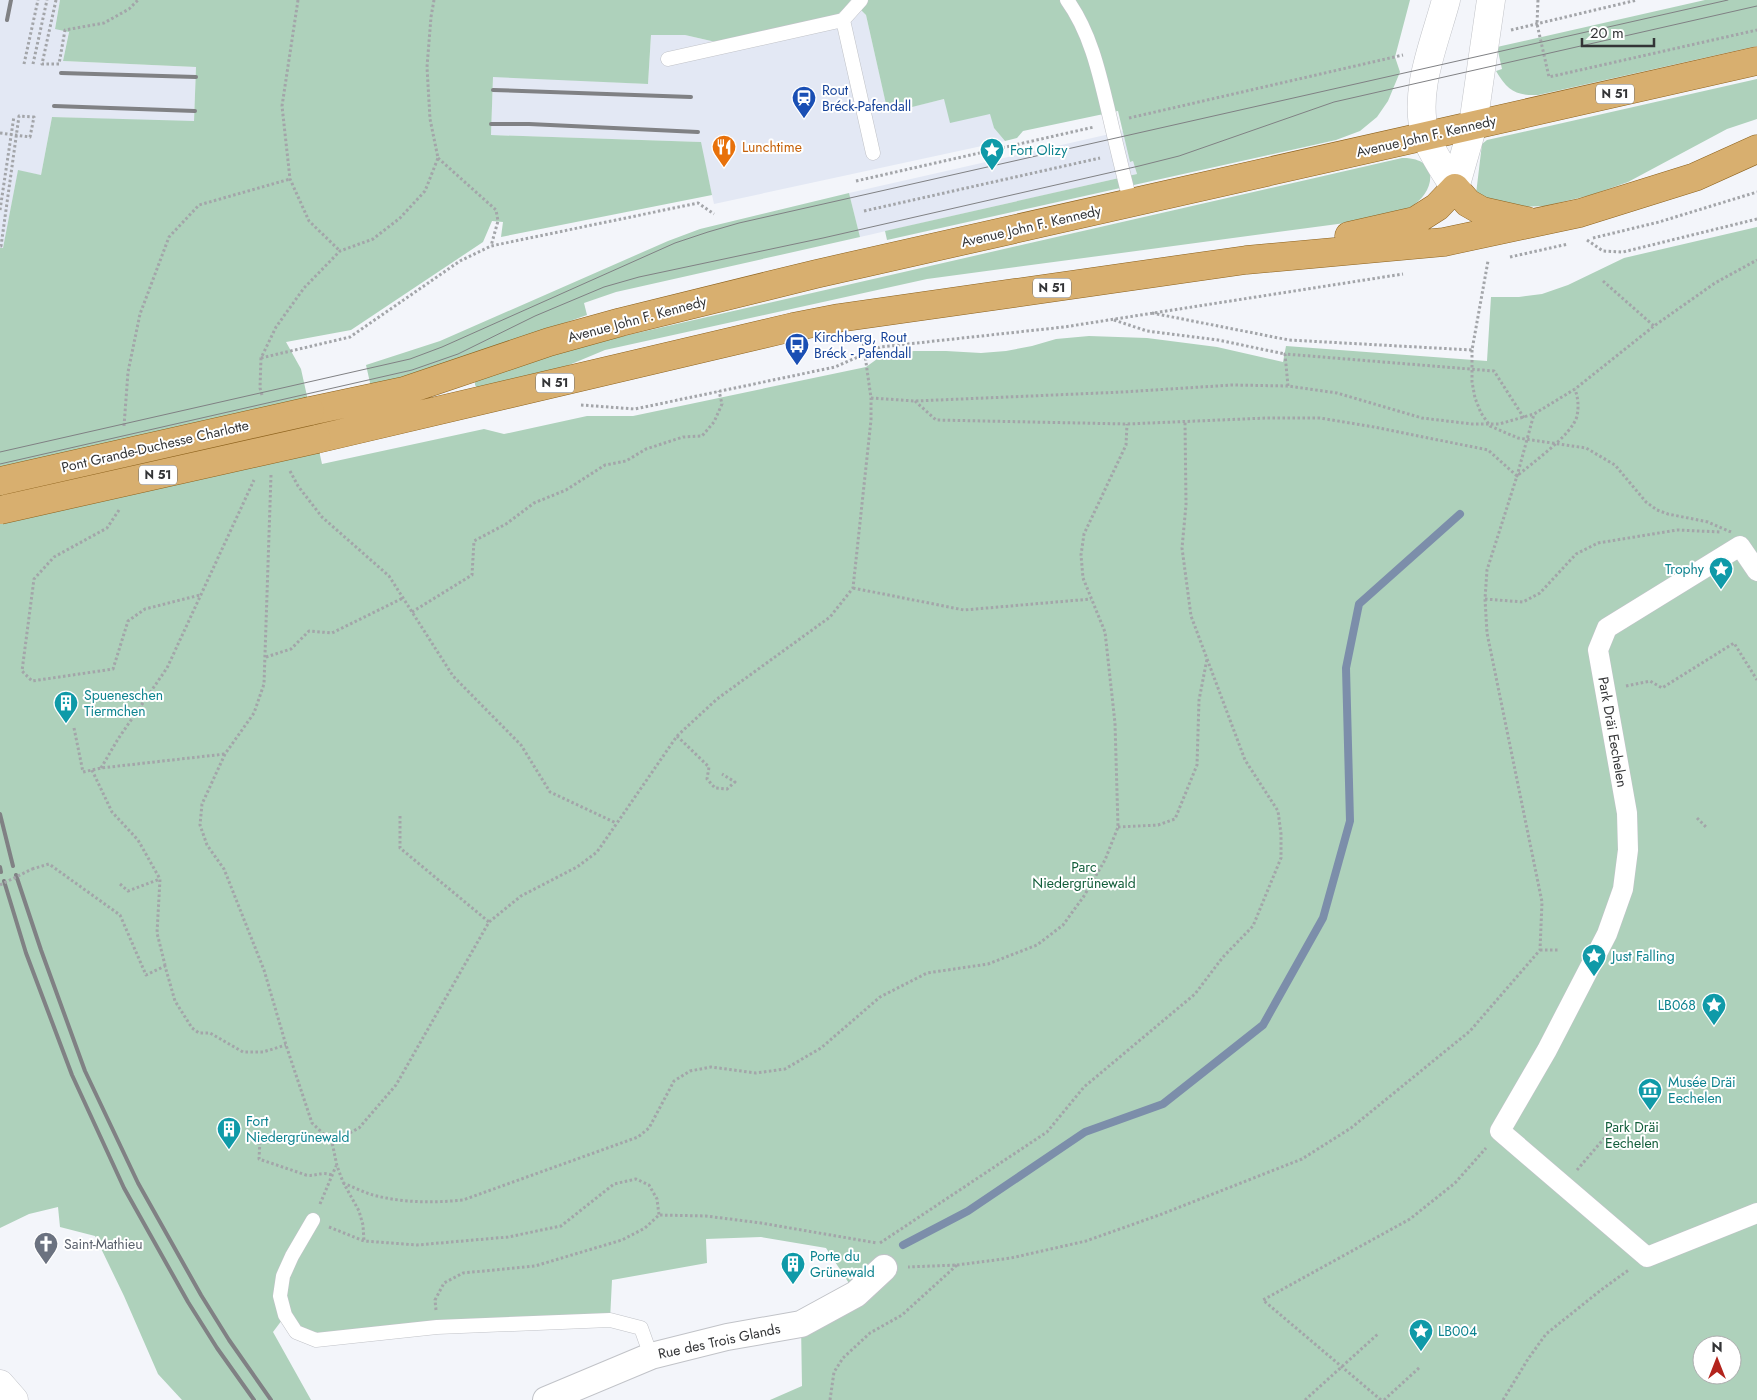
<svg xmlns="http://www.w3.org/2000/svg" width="1757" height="1400" font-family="Jost,sans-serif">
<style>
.built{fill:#e3e8f4}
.green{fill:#aed1bb;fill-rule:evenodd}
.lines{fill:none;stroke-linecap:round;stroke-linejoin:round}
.stream{stroke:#7c8eaa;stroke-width:8}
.service-casing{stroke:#c1c3c8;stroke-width:15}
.pedestrian-casing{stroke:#c1c3c8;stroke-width:21}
.minor-casing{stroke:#c1c3c8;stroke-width:28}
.secondary-casing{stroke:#c1c3c8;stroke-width:29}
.primary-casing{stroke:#8d621d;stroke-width:29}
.path{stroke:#a3a5a9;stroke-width:3;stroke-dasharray:2.5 2.5;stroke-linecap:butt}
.service{stroke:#fff;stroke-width:14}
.pedestrian{stroke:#fff;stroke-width:20}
.minor{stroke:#fff;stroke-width:26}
.secondary{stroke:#fff;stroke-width:28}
.primary{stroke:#d8af6f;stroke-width:28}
.tram{stroke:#808184;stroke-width:1}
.rail{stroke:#808184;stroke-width:4}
.primary-bridge-casing{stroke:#8d621d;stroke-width:29;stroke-linecap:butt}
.path-bridge{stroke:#a3a5a9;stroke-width:3;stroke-dasharray:2.5 2.5;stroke-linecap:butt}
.primary-bridge{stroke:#d8af6f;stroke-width:28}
.labels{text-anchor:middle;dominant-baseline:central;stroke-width:4;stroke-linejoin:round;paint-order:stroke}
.shield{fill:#fff;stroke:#707172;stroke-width:1}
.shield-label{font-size:12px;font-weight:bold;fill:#333436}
.transit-label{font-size:14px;fill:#164399;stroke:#fff;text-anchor:start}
.street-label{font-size:14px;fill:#333436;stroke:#fff}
.food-label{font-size:14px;fill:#c56008;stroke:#fff;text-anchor:start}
.culture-label{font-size:14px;fill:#0d838f;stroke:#fff;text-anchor:start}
.park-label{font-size:14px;fill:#125d3a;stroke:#fff}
.worship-label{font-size:14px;fill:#5b616d;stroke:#fff;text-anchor:start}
</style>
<rect width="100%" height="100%" fill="#f3f5fa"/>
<path class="built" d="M 0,0 L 60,0 L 55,28 L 69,31 L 63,61 L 196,67 L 194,122 L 52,117 L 41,175 L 18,171 L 3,249 L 0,248 Z
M 851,0 L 866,15 L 888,112 L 945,99 L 991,113 L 994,128 L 1005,141 L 714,204 L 700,142 L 491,135 L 493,76 L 648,84 L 651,35 L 685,35 L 720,43 Z
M 1123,131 L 1130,162 L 1133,161 L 1137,174 L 860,237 L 849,193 Z"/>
<path class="green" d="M 60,0 L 851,0 L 843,10 L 833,18 L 720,43 L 685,35 L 651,35 L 648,84 L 493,77 L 491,135 L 701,142 L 712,195 L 501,237 L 503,222 L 492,221 L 483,242 L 351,330 L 286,342 L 301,369 L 322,464 L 484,429 L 504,434 L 587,416 L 633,416 L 866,367 L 884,354 L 914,351 L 946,351 L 981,353 L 1006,351 L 1032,346 L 1056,339 L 1089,336 L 1147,338 L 1217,347 L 1283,362 L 1286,346 L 1487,361 L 1491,297 L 1519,297 L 1542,294 L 1568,285 L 1624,258 L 1757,227 L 1757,1400 L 770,1400 L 802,1386 L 801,1324 L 856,1294 L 826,1248 L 761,1237 L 706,1239 L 707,1263 L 612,1280 L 610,1320 L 316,1340 L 285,1316 L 273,1332 L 311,1400 L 182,1400 L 158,1374 L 124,1296 L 95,1236 L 60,1227 L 58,1207 L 29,1214 L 0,1228 L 0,248 L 3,248 L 18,170 L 41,175 L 52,117 L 194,121 L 196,67 L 63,61 L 69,32 L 55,29 ZM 1702,1345 L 1732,1345 L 1732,1375 L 1702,1375 Z
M 851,0 L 1410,0 L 1395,57 L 1400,72 L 1388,101 L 1377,117 L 1360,131 L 1336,140 L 887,240 L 885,231 L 1137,174 L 1133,161 L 1130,162 L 1118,111 L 1023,131 L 1017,138 L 1005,141 L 994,128 L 990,114 L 950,123 L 944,99 L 888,113 L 866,15 Z
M 1705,0 L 1757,0 L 1757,46 L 1538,95 C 1516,96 1507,90 1496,71 L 1502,69 L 1497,47 Z
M 1757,79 L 1757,119 L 1727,129 L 1628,182 L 1591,195 L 1545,206 L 1515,207 L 1501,207 L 1476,194 L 1482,144 L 1487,140 Z
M 1402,158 C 1441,157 1436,193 1409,208 C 1396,214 1381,217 1368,220 L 927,279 L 605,350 L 545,375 L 478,389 L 475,385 L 475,379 L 567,349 Z
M 849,193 L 860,237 L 616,292 L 584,303 L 587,315 L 457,361 L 371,387 L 366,365 L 440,341 L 668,241 L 700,229 Z"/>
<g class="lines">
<path class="stream" d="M 903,1245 L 968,1211 L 1085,1132 L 1163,1104 L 1263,1025 L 1323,918 L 1350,821 L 1346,668 L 1359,604 L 1460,514"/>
<defs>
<path id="service" d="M 1067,0 C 1091,33 1100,76 1109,114 C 1116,144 1123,174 1131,204
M 843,20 L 861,0
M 668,59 L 843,20 L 873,153
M 313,1220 L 292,1256 L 283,1276 L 280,1296 L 285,1315 L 296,1332 L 316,1340 L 437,1327 L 610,1320 L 641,1328 L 651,1356"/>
<path id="pedestrian" d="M 1757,571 L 1740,546 L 1607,628 L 1598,650 L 1627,813 L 1628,850 L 1623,889 L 1607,934 L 1547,1050 L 1500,1131 L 1647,1257 L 1757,1213"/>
<path id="minor" d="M 546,1400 L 651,1356 L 727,1337 L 801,1324 L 856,1294 L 884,1268"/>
<path id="secondary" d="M 1446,0 C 1435,42 1413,91 1425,134 C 1428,147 1447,175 1455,188
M 1455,188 L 1473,125 L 1491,0
M 0,1384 L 14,1400"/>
<path id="primary" d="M 1349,236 L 1415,221 L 1437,207 L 1455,188 L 1468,203 L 1482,211 L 1527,221
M 310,411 L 404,391 L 549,342 L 621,322 L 816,274 L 1757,61
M 317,439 L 793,327 L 839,318 L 1246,260 L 1444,242 L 1580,213 L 1695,177 L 1757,149"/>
</defs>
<use href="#service" class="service-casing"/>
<use href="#pedestrian" class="pedestrian-casing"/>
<use href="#minor" class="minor-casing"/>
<use href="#secondary" class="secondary-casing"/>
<use href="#primary" class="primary-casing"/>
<path class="path" d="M 56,0 L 42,64 L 59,64 L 65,30 L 104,23 L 129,9 L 138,0
M 298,0 L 282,106 L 290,179 L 309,221 L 340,251
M 1538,0 L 1537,24 L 1549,77 L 1757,30
M 1511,30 L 1637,0
M 24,64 L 38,0
M 33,64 L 47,0
M 1129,118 L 1403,55
M 0,133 L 30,137 L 34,117 L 19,116 L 1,246 L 0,246
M 438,158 L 496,210 L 498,221 L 491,246
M 856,181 L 1094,127
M 0,210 L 14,116
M 864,211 L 1100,158
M 1593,238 L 1659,222 L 1757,192
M 1587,240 L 1603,251 L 1623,252 L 1757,219
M 1510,257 L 1568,244
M 1603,281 L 1654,326
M 1152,313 L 1289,340 L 1472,350 L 1488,261
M 1114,320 L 1147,331 L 1218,340 L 1285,354
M 261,358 L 350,337 L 460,261 L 491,246 L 698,203 L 714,214
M 1288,386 L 1285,354 L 1494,371 L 1524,418
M 262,395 L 260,388 L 261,358 L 276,327 L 304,288 L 340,251 L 373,239 L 400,218 L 425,191 L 438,158 L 430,119 L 427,67 L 431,17 L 434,0
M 871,398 L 915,401 L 1123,392 L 1232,385 L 1288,386 L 1337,393 L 1422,418 L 1472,424 L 1499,424 L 1534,414 L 1575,389 L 1654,326 L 1715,283 L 1757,260
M 915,401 L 936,420 L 1127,424 L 1267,418 L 1320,418 L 1374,427 L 1488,450 L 1517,476 C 1532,463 1573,434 1577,416 C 1579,406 1578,398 1575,389
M 581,405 L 635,409 L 835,367 L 880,347 L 1064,327 L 1403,274
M 124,426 L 128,372 L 140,314 L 169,237 L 199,205 L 290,179
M 290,471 L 298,486 L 322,517 L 389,576 L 453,676 L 521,745 L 550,792 L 616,823
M 271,475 L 264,684 L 254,713 L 225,754 L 202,804 L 200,825 L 207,845 L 224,869 L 264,970 L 286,1045 L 312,1123 L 332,1142 L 337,1166 L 343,1182 L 359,1211 L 363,1225 L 364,1241
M 119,510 L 107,528 L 54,557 L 34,579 L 22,671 L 32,681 L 113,669 L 128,621 L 145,609 L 200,595
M 853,588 L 964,610 L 1091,599
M 1485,599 L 1523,602 L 1540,593 L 1576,554 L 1598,543 L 1677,530 L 1721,532
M 412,612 L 472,575 L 474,541 L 506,524 L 534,503 L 566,490 L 605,465 L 626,461 L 646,449 L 683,437 L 702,436 L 714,422 L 722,404 L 719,391
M 266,657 L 291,649 L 309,631 L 332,633 L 403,598
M 1626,686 L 1650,681 L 1662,688 L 1734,643 L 1757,680
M 74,728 L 83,772 L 101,768 L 225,754
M 677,736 L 709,767 L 707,779 L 715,788 L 727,789 L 735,782 L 722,774
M 101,768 L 118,739 L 167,668 L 254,480
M 92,770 L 112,812 L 138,840 L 160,879 L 157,933 L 165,965
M 400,816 L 400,848 L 489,922
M 1697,818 L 1706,827
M 1118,827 L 1158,825 L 1175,819 L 1197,765 L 1199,700 L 1207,659
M 32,869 L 49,864 L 120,915 L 146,975 L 165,966 L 175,1001 L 192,1028 L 199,1033 L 210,1033 L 243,1052 L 263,1052 L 286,1045
M 120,884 L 128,891 L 160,879
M 1540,950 L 1559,950
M 247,1140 L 260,1140 L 259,1159 L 306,1175 C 316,1177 320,1171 332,1175
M 332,1142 L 359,1128 L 396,1085 L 489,922 L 521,896 L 577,867 L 597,852 L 677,736 L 717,699 L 830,617 L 853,588 L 871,420 L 871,398 L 863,341
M 1577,1170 L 1613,1128
M 343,1183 C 353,1187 363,1192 373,1195 C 403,1203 433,1203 463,1200 L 638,1137 L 649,1128 L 674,1081 L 690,1071 L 711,1067 L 756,1073 L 785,1069 L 821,1048 L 880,997 L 927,973 L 988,964 L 1037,945 L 1063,925 L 1084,896 L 1105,860 L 1118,827 L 1115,723 L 1105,632 L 1083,578 L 1081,555 L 1084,534 L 1126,445 L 1127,424
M 320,1204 L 336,1166
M 329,1227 L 364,1241 L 417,1245 L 508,1237 L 561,1226 L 614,1184 L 636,1179 L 649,1185 L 657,1199 L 659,1215
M 880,1243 L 1047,1132 L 1084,1087 L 1195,994 L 1223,957 L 1253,926 L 1281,858 L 1281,834 L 1278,811 L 1245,760 L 1191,616 L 1182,548 L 1186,505 L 1185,421
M 957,1265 L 1011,1258 L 1086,1241 L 1162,1214 L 1302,1159 L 1351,1128 L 1470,1031 L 1540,950 L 1542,902 L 1487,633 L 1485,599 L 1487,570 L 1517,476 L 1534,414
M 436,1310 L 435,1300 L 444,1283 L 463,1273 L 535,1266 L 622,1240 L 645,1228 L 659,1215 L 706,1216 L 761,1223 L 877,1243
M 830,1400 L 834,1372 L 843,1358 L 870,1333 L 902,1315 L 957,1265 L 908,1267
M 1305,1400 L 1379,1333
M 1381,1400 L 1263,1300 L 1410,1219 L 1455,1183 L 1486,1148
M 1384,1400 L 1420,1367
M 1503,1400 L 1528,1359 L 1546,1334 L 1601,1290 L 1630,1269"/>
<use href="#service" class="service"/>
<use href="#pedestrian" class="pedestrian"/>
<use href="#minor" class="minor"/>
<use href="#secondary" class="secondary"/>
<use href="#primary" class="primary"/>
<path class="tram" d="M 0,452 L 410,359 L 442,347 L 675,243 L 708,232 L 739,223 L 1728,0
M 0,464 L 412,370 L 458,354 L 535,316 L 604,287 L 639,277 L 823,238 L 1139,166 L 1179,156 L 1334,102 L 1757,6"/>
<path class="rail" d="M 7,20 L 11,0
M 61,73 L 196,77
M 493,90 L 691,97
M 54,106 L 195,111
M 491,124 L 529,124 L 698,132
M 0,814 L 13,866
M 0,867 L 1,872
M 16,875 L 41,950 L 85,1071 L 138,1183 L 201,1295 L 229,1340 L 271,1400
M 4,881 L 26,953 L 72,1075 L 124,1188 L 188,1302 L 217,1348 L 254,1400"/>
<defs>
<path id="primary-bridge" d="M 0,481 L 310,411
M 0,510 L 317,439"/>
</defs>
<use href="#primary-bridge" class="primary-bridge-casing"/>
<path class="path-bridge" d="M 1472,350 L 1472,382 L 1475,398 L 1481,413 L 1490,426 L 1518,438 L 1586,448 L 1615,465 L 1646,502 L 1657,510 L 1668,514 L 1708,522 L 1731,532
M 0,885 L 32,869"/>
<use href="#primary-bridge" class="primary-bridge"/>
</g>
<defs>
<symbol id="station-pin" viewBox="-11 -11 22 30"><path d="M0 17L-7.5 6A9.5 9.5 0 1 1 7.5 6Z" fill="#1a4fb4" stroke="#fff"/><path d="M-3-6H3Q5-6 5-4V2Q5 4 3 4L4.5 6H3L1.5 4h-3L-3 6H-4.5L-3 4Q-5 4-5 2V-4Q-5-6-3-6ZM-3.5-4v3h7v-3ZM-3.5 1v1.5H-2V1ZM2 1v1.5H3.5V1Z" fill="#fff"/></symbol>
<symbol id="restaurant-pin" viewBox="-11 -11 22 30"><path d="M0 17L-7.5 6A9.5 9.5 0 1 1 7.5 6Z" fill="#e8710a" stroke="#fff"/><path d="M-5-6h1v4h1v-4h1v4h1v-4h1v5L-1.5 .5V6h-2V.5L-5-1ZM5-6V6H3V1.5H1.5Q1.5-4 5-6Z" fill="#fff"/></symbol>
<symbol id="sight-pin" viewBox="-11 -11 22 30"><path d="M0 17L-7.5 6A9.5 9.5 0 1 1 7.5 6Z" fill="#0f9aa8" stroke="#fff"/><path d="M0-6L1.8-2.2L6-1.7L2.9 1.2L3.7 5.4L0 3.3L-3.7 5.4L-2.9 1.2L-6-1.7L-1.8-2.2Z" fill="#fff"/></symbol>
<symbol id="bus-pin" viewBox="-11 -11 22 30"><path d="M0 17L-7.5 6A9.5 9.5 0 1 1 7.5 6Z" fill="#1a4fb4" stroke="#fff"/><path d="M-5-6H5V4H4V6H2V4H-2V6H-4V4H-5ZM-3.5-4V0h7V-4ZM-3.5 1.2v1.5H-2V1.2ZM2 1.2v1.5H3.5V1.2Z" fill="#fff"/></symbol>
<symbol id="building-pin" viewBox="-11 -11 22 30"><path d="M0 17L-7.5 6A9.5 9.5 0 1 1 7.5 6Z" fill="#0f9aa8" stroke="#fff"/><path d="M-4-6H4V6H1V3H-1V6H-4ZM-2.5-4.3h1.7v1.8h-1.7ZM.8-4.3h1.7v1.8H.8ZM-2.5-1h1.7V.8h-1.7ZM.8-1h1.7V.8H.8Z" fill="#fff"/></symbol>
<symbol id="museum-pin" viewBox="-11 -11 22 30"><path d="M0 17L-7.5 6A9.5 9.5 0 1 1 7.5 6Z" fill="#0f9aa8" stroke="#fff"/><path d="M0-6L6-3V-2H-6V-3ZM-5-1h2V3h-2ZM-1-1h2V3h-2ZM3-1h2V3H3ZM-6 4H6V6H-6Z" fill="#fff"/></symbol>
<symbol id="church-pin" viewBox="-11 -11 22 30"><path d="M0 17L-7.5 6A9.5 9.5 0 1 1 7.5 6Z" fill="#6b7280" stroke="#fff"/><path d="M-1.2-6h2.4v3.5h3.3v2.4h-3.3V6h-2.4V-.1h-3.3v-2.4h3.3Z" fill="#fff"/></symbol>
</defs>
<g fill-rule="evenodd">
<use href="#station-pin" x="790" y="84" width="28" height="38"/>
<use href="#restaurant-pin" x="710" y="133" width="28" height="38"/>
<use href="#sight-pin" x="978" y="136" width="28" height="38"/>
<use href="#bus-pin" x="783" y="331" width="28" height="38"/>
<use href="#sight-pin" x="1707" y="555" width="28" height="38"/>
<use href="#building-pin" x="52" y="689" width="28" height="38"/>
<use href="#sight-pin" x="1580" y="942" width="28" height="38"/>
<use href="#sight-pin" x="1700" y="991" width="28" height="38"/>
<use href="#museum-pin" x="1636" y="1076" width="28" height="38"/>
<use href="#building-pin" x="215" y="1115" width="28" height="38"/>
<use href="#church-pin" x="32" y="1230" width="28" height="38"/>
<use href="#building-pin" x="779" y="1250" width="28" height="38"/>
<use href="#sight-pin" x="1407" y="1317" width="28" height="38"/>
</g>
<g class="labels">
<g class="shield">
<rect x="1596" y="84.5" width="38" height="19" rx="4"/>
<rect x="1033" y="278.5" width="38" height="19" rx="4"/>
<rect x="536" y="373.5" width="38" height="19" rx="4"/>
<rect x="139" y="465.5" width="38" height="19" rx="4"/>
</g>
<g class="shield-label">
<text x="1615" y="94">N 51</text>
<text x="1052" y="288">N 51</text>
<text x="555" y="383">N 51</text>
<text x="158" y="475">N 51</text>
</g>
<g class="transit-label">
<text x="822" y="90">Rout<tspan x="822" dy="16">Bréck-Pafendall</tspan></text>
<text x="814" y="337">Kirchberg, Rout<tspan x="814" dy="16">Bréck - Pafendall</tspan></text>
</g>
<g class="street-label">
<text transform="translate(1426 136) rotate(-13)">Avenue John F. Kennedy</text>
<text transform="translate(1031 226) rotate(-13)">Avenue John F. Kennedy</text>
<text transform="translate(637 319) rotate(-15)">Avenue John F. Kennedy</text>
<text transform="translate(155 446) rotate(-13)">Pont Grande-Duchesse Charlotte</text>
<text transform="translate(1613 732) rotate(80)">Park Dräi Eechelen</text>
<text transform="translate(719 1341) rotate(-12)">Rue des Trois Glands</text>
</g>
<g class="food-label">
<text x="742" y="147">Lunchtime</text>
</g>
<g class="culture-label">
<text x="1010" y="150">Fort Olizy</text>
<text x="1704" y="569" text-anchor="end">Trophy</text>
<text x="84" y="695">Spueneschen<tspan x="84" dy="16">Tiermchen</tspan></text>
<text x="1612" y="956">Just Falling</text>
<text x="1696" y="1005" text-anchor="end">LB068</text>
<text x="1668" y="1082">Musée Dräi<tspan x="1668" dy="16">Eechelen</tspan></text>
<text x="246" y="1121">Fort<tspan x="246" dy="16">Niedergrünewald</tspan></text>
<text x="810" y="1256">Porte du<tspan x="810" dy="16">Grünewald</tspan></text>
<text x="1438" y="1331">LB004</text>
</g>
<g class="park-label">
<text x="1084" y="867">Parc<tspan x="1084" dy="16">Niedergrünewald</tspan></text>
<text x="1632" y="1127">Park Dräi<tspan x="1632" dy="16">Eechelen</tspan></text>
</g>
<g class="worship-label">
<text x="64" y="1244">Saint-Mathieu</text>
</g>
</g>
<g transform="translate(1717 1360)"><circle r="24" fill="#ffffff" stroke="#adaeaf"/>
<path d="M0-4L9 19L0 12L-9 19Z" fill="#b3241d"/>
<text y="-8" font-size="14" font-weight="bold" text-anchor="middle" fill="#333436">N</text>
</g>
<path d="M1582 38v8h72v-8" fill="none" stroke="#333436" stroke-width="2.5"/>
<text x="1590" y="38" font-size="15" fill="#333436" stroke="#ffffff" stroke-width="4" paint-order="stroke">20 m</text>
</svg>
